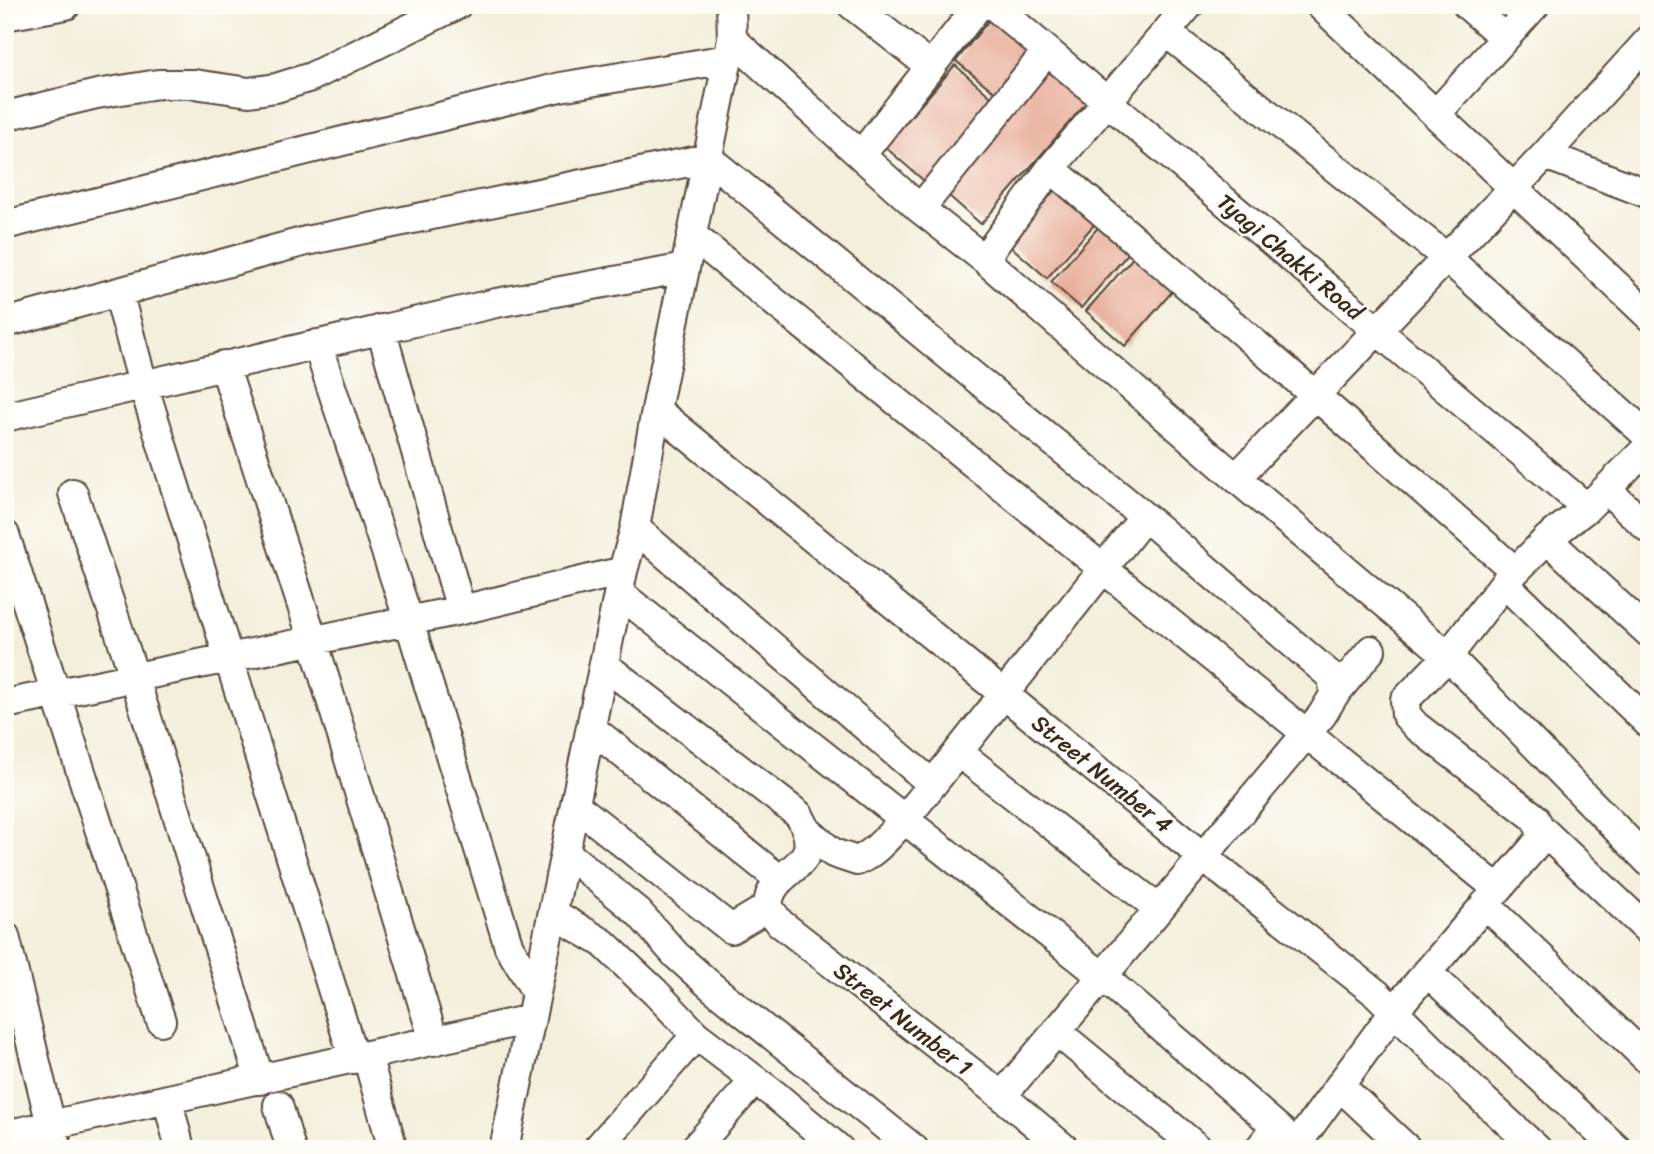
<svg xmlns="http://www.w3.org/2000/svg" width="1654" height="1154" font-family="Sriracha,sans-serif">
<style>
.building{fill:#e9b09d}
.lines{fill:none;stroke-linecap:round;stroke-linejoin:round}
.street-casing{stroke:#57483a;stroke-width:32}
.street{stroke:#fff;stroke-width:28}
.labels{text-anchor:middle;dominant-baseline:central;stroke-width:5;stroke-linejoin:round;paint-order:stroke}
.street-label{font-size:23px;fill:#3b2a1e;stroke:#fdfcf7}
</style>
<rect width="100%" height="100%" fill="#fdfcf7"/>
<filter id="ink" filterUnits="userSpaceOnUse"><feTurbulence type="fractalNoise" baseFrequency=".0143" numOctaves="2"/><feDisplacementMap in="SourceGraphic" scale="14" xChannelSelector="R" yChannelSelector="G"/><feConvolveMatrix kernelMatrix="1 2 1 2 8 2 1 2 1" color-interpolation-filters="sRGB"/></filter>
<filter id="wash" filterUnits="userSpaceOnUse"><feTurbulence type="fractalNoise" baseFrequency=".00686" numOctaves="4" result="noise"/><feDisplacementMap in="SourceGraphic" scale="28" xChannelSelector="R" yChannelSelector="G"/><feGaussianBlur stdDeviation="1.57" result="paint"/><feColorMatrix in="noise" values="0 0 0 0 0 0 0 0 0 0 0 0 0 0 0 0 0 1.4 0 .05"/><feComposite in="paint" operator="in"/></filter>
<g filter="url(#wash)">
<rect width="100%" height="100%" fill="#f3efdc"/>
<g id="blocks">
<path class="building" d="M 989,20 L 1030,53 L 997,94 L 956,61 Z
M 955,65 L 1000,105 L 930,186 L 885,147 Z
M 1045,67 L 1086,103 L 981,224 L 940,188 Z
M 1060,184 L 1099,219 L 1047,278 L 1008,244 Z
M 1102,223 L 1132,249 L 1081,308 L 1051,282 Z
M 1138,252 L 1177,286 L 1125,346 L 1086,311 Z"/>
</g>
</g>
<g filter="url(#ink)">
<use href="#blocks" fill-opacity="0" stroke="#57483a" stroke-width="2"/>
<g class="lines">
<defs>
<path id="street" d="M 852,5 L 931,67
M 993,5 L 1587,508
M 1320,5 L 1649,316
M 1467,5 L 1505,38
M 5,16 L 66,5
M 1166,32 L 1447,258 L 1649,437
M 732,39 L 920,209 L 984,259 L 1236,478 L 1448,656 L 1649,862
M 1436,114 L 1535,5
M 5,116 L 97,94 L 158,84 L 194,84 L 249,92 L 276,88 L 311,77 L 457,5
M 861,155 L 979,5
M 1545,155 L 1649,194
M 1051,168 L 1315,395 L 1515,571
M 920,209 L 1047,51
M 5,225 L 560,87 L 728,59
M 692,235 L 1498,889
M 984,259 L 1051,168 L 1189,5
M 118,292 L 143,384 L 354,1059
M 5,323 L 306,241 L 708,158 L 1157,527 L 1332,677 L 1334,695 L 1322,715 L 1002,1096
M 381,329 L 461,610
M 317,344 L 409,621 L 509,947 L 536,992
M 224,365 L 313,640 L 434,1041
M 656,410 L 1202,856 L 1377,994 L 1474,1091 L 1537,1149
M 5,417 L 496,303 L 685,268
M 1236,478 L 1545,155 L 1649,40
M 1606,489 L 1649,529
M 73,493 L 134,676 L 260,1080
M 635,528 L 932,784
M 5,535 L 161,1021
M 1547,539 L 1649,633
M 1504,583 L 1649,724
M 619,593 L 1102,976 L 1302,1149
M 604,665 L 799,815 C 832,871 769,864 768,907 L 780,923 L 1002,1096 L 1065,1149
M 1334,695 L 1371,650
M 5,704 L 461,610 L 623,571
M 591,728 L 779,879
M 958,752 L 1158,908
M 575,805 L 731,929 L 768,907
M 1540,828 L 1649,931
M 809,832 L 833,853 L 857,861 C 877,852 890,834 905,819 L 1144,517
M 565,852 L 638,912 L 676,955 L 712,987 L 914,1149
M 1485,904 L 1649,1061
M 553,913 L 603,943 L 655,992 L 696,1035 L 775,1095 L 839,1149
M 5,936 L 51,1125 L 58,1149
M 1427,972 L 1617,1149
M 1056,1031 L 1199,1149
M 367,1056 L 393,1149
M 1340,1086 L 1407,1149
M 168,1101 L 180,1149
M 278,1105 L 291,1149
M 5,1135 L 531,1019
M 1297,1144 L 1394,1011 L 1540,840 L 1541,830 L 1534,817 L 1416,726 L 1406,715 L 1405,700 L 1448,656 L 1504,583 L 1547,539 L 1587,508 L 1649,446
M 504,1149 L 623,571 L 635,528 L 656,410 L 732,39 L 731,5
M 597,1149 L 696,1035
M 694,1149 L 755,1080
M 1259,1149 L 1276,1127"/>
</defs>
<use href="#street" class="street-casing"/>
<use href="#street" class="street"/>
</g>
</g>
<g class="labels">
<g class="street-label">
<text transform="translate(1290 257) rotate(40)">Tyagi Chakki Road</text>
<text transform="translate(1102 774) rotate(39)">Street Number 4</text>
<text transform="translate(903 1019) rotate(38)">Street Number 1</text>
</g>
</g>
<rect width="1654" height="1154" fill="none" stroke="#fdfcf7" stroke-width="28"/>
</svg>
